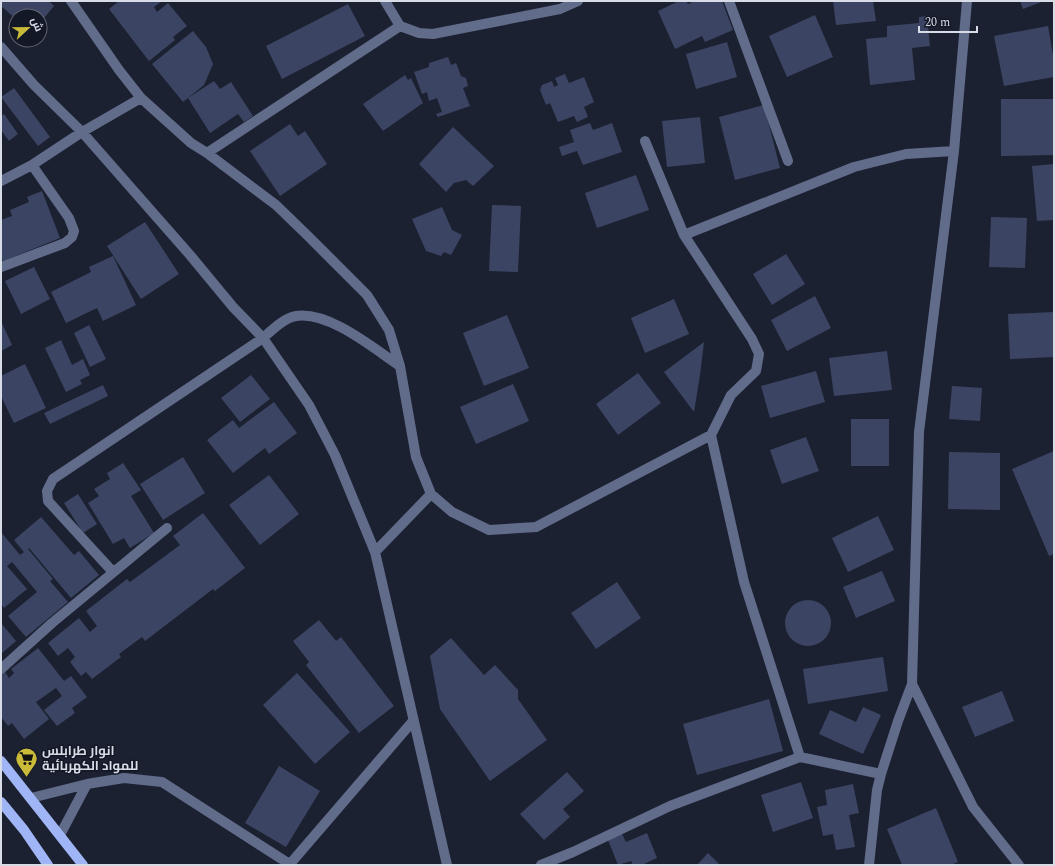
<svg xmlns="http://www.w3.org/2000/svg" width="1055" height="866" font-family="Spectral,Cairo,serif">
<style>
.building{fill:#3b4462}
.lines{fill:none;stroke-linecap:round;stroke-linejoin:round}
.minor{stroke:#616b8a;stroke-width:10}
.major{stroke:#a0b5f5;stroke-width:10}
.labels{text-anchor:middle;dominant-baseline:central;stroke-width:3;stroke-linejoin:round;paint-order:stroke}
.poi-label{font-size:13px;font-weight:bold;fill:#d8dce7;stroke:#131827;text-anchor:start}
</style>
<rect width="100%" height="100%" fill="#1c2131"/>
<path class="building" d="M 1,1 L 49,1 L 54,6 L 40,23 L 40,16 L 16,16 L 16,19 L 1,6 Z
M 119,1 L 162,1 L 154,7 L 157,12 L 168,3 L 187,26 L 173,37 L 175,40 L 149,61 L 109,9 Z
M 679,1 L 686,1 L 688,4 L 695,1 L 722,1 L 733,30 L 705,42 L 702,36 L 675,49 L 658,11 Z
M 833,1 L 873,1 L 876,21 L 836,25 Z
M 1020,1 L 1044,1 L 1023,9 Z
M 348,4 L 365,36 L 282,79 L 266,46 Z
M 815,15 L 833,57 L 787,77 L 769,36 Z
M 927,16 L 930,46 L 912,48 L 915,80 L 870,85 L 866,39 L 887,37 L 887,26 L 919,23 L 919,17 Z
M 1048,26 L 1054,61 L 1054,77 L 1004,86 L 994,36 Z
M 193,31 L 206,47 L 213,64 L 204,85 L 183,102 L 152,64 Z
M 727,42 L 737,77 L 696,89 L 686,54 Z
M 448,57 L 451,65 L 456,63 L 461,76 L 466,78 L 468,86 L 463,88 L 470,106 L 438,117 L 436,114 L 442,112 L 437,98 L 429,101 L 427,92 L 422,94 L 414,72 L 429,67 L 429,63 Z
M 565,74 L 569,83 L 584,77 L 594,102 L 584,107 L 588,117 L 577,122 L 574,116 L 558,122 L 550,103 L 546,105 L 540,90 L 542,85 L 552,81 L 554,87 L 558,85 L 555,78 Z
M 405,75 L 408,80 L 411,78 L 423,103 L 383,131 L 363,104 Z
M 214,81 L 220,89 L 231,82 L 253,116 L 244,122 L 238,114 L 210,133 L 188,98 Z
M 14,88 L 50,137 L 38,146 L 1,97 Z
M 1001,99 L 1054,99 L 1054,155 L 1001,156 Z
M 764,105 L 780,168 L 735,180 L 719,117 Z
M 4,114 L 18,134 L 9,141 L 1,130 L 1,116 Z
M 700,117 L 705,163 L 667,167 L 662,121 Z
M 590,123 L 593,130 L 612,123 L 622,152 L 583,165 L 577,151 L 562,156 L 559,147 L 574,142 L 570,130 Z
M 290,124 L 298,136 L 305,131 L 327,164 L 280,196 L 250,151 Z
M 453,127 L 494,166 L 473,186 L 466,180 L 454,183 L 446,192 L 419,164 Z
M 1054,164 L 1054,220 L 1037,221 L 1032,166 Z
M 636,175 L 649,210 L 597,228 L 585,193 Z
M 42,191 L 60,238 L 3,261 L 1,256 L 1,220 L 12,216 L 10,210 L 29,202 L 27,197 Z
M 492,205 L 521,206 L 518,272 L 489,271 Z
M 442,207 L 452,230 L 462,235 L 451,255 L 444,252 L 441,256 L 426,251 L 412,219 Z
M 991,217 L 1027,218 L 1025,268 L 989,267 Z
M 145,222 L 179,274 L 141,299 L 107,246 Z
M 786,254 L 805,284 L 772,305 L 753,274 Z
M 113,256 L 136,305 L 103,321 L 97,308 L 66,323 L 51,292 L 91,272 L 89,267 Z
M 34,267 L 50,299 L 21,314 L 5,281 Z
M 815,296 L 831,328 L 787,351 L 771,320 Z
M 674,299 L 689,334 L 645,353 L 631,318 Z
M 1054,312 L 1054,357 L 1010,359 L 1008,314 Z
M 507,315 L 529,368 L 484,386 L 463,333 Z
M 1,321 L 12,345 L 1,351 Z
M 89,325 L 106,359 L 90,367 L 74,333 Z
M 61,340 L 72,365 L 83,359 L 90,375 L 80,380 L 82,384 L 66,392 L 45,348 Z
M 704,342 L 700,375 L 694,412 L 664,372 Z
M 887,351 L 892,390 L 834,396 L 829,358 Z
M 25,364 L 46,408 L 14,423 L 1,396 L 1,376 Z
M 816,371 L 825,402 L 770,418 L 761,386 Z
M 638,373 L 661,403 L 618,435 L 596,404 Z
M 251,375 L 270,399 L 240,422 L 221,398 Z
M 513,384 L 529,421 L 476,444 L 460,407 Z
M 103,385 L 108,396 L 50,424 L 44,413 Z
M 952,386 L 982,388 L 980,421 L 949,419 Z
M 274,402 L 297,433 L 269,454 L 265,448 L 233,473 L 207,440 L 233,420 L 239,428 Z
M 851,419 L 889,419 L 889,466 L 851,466 Z
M 806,437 L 819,471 L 782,484 L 770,450 Z
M 1054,451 L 1054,554 L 1049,556 L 1012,469 Z
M 949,452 L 1000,453 L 1000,510 L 948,509 Z
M 183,457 L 205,493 L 163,520 L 140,484 Z
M 123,463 L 141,490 L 131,496 L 154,533 L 130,548 L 124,538 L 113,544 L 88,503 L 99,496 L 94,489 L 110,479 L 107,473 Z
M 269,475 L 299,514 L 260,545 L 229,505 Z
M 78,494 L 97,524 L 83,533 L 64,503 Z
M 203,513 L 245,568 L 215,591 L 213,589 L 145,641 L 142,637 L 119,654 L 121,657 L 92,679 L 86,672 L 81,676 L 70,662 L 75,657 L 68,648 L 58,656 L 48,643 L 79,618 L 90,632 L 97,626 L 86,611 L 127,579 L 130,582 L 180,545 L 173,536 Z
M 878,516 L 894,550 L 848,572 L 832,538 Z
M 41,517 L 74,555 L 79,551 L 99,575 L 71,598 L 29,548 L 28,549 L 53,579 L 50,581 L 68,602 L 26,637 L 8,616 L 37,592 L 12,562 L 7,566 L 27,589 L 4,608 L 1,604 L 1,532 L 20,555 L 24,552 L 14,540 Z
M 882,571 L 895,601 L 856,618 L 843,587 Z
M 617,582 L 641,618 L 596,649 L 571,613 Z
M785 623a23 23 0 1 1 46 0a23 23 0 1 1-46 0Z
M 319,620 L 336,641 L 341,637 L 394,706 L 359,733 L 306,665 L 309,662 L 293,641 Z
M 1,623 L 16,641 L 1,654 Z
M 451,638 L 484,675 L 495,665 L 518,690 L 518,699 L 547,740 L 490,781 L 440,709 L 430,656 Z
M 38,648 L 64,681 L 71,676 L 87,697 L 72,708 L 75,713 L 57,726 L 44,710 L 62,696 L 56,688 L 36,702 L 49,719 L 24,739 L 12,723 L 8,726 L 1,717 L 1,675 L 5,672 L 9,678 L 14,673 L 11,669 Z
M 883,657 L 888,691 L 808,704 L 803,669 Z
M 297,673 L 350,732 L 315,764 L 263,705 Z
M 1002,691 L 1014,721 L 975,737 L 962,707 Z
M 769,699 L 783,751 L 697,775 L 683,724 Z
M 863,707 L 881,715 L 863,754 L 819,734 L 830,710 L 856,722 Z
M 279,766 L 320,791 L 286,847 L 245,823 Z
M 567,772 L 584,791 L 563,809 L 570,817 L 544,840 L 520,814 Z
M 801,782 L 813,818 L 773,832 L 761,795 Z
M 853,784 L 859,813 L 849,815 L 855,847 L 836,850 L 833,834 L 823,836 L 817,807 L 827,805 L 825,790 Z
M 936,808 L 958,862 L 951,865 L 902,865 L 887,829 Z
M 647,833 L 657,858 L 642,865 L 633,865 L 631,861 L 618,865 L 608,840 L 622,834 L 626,842 Z
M 708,853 L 720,865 L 697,865 Z"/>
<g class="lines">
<path class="minor" d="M 71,1 L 119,70 L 141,98 L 191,143 L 207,153 L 276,205 L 308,236 L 367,295 L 389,330 L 400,366
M 385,1 L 400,26 L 419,33 L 433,34 L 560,9 L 578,1
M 729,1 L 788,161
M 967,1 L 954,151 L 919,432 L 912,684 L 973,807 L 1019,865
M 1,47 L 34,85 L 82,132 L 190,255 L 233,307 L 263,338 L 309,405 L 335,455 L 375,552 L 447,865
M 207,153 L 400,26
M 1,181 L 32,165 L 82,132 L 141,98
M 684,235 L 854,167 L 906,154 L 954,151
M 1,267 L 65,243 L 72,237 L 74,231 L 69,218 L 32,165
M 711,435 L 744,582 L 800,757
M 375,552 L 431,494
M 113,572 L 48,501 L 47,491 L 53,479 L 263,338 C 272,330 284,318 296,316 C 329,311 373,348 400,366 L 416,457 L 431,494 L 452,512 L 489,530 L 536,527 L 711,435 L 731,395 L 756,371 L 759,354 L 752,339 L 684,235 L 645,141
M 1,669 L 52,623 L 167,528
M 31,798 L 87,784 L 124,778 L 162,782 L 291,865
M 60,835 L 87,784
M 290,864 L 413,721
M 541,865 L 573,852 L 670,806 L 800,757 L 881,774
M 869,865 L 877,790 L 881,774 L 898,721 L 912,684"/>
<path class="major" d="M 1,761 L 83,865
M 1,802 L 24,830 L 48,865"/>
</g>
<defs>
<symbol id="supermarket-pin" viewBox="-11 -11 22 30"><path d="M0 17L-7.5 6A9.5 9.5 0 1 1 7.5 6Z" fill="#c9ba3a" stroke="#131827"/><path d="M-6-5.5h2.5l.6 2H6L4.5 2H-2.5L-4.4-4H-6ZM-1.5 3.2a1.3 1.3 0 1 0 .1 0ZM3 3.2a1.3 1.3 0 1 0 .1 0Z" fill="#111"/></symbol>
</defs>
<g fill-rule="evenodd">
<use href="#supermarket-pin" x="14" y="746" width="25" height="34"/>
</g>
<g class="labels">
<g class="poi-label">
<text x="42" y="751">انوار طرابلس<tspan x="42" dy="15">للمواد الكهربائية</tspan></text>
</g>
</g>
<rect width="1055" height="866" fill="none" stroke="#d8dce7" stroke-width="4"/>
<g transform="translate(28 28) rotate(68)"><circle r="19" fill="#131827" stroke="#626674"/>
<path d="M0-3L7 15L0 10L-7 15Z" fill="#c9ba3a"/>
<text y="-6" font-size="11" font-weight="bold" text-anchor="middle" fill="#d8dce7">ش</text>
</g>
<path d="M919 26v6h58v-6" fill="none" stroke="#d8dce7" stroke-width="2"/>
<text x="925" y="26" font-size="12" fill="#d8dce7" stroke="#131827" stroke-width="3" paint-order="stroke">20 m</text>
</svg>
